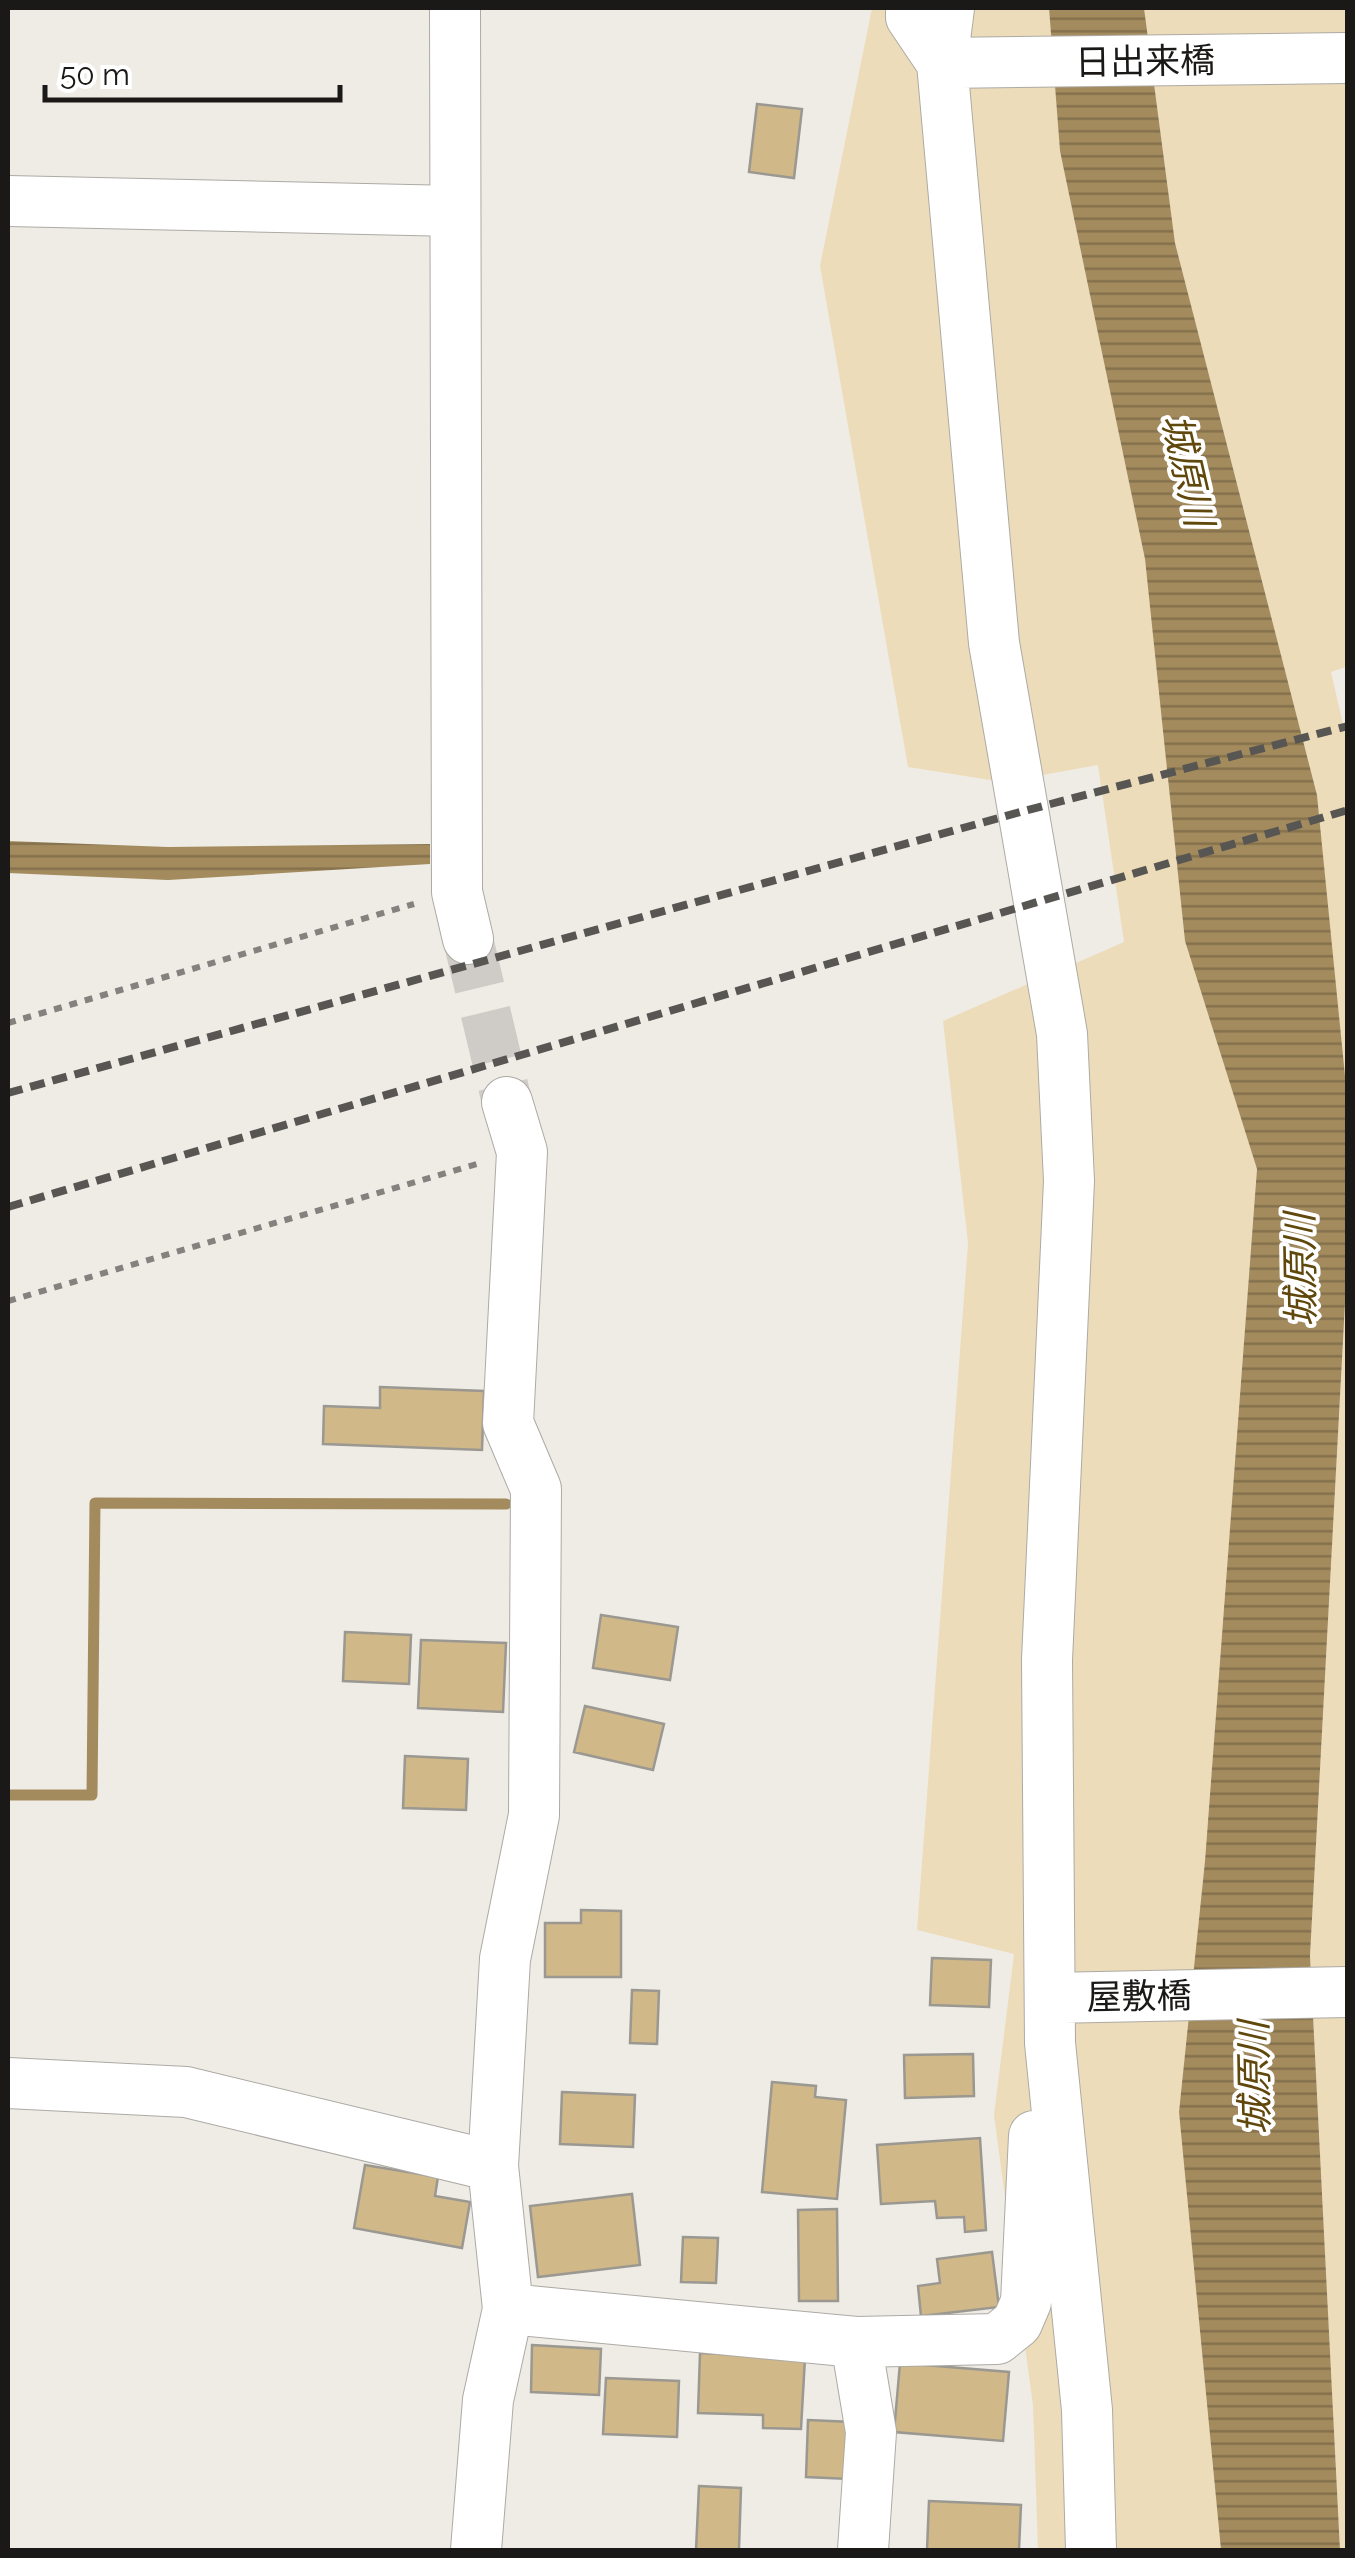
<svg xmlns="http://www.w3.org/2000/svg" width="1355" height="2558" font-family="Raleway,'Noto Sans JP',sans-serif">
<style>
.green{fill:#eddcba}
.water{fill:url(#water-rules)}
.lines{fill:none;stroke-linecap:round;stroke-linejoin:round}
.stream{stroke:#a38b5d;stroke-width:11}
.building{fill:#d0b888;stroke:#9b9892;stroke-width:2.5}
.minor-tunnel{stroke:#cfccc7;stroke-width:50;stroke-dasharray:50 25;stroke-linecap:butt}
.minor-casing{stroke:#adaaa5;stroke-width:52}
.path{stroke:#84827e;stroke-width:6;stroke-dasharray:8 8;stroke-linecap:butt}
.minor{stroke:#fff;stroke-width:50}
.rail{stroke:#575653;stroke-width:8;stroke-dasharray:15 8;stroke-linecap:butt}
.labels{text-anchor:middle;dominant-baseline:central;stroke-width:8;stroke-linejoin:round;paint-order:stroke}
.street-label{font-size:35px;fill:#1a1917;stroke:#fff}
.water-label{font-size:38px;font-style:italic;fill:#60470b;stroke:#fff}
</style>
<defs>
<pattern id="water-rules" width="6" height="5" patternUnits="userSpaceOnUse" patternTransform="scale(2.5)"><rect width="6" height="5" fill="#a38b5d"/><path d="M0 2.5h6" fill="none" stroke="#84714c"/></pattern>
</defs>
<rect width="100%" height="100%" fill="#efece6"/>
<path class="green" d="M 872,8 L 1049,8 L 1060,151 L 1145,559 L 1185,941 L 1257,1169 L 1205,1861 L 1179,2112 L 1221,2550 L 1038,2550 L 1033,2406 L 994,2115 L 1014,1954 L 917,1930 L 968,1243 L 943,1021 L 1124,942 L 1098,765 L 1003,782 L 908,767 L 820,266 Z
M 1144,8 L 1347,8 L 1348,666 L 1331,672 L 1348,746 L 1347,1106 L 1317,795 L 1175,243 Z
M 1347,1266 L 1348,2550 L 1340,2550 L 1310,1956 Z"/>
<path class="water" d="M 1049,8 L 1144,8 L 1175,243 L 1317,795 L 1348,1106 L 1347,1266 L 1310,1956 L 1340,2550 L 1221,2550 L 1179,2112 L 1205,1861 L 1257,1169 L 1185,941 L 1145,559 L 1060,151 Z
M 8,841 L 168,847 L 430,844 L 430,864 L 168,880 L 8,873 Z"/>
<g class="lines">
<path class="stream" d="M 8,1795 L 92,1795 L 95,1503 L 506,1504"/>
</g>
<path class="building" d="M 757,104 L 802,109 L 794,178 L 749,172 Z
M 380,1387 L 484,1391 L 482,1450 L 323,1444 L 324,1406 L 380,1408 Z
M 601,1615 L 678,1627 L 670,1680 L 593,1668 Z
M 345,1632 L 411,1635 L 409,1684 L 343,1681 Z
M 421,1640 L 506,1643 L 503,1712 L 418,1708 Z
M 585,1706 L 664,1724 L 653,1770 L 574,1752 Z
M 405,1756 L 468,1759 L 466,1810 L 403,1808 Z
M 581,1910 L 621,1911 L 621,1977 L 545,1977 L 545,1923 L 581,1923 Z
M 932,1958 L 991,1960 L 989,2007 L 930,2005 Z
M 632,1990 L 659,1991 L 657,2044 L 630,2043 Z
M 973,2054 L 974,2096 L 905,2098 L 904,2055 Z
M 772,2082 L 816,2086 L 815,2097 L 846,2100 L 837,2199 L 762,2192 Z
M 562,2092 L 635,2095 L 633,2147 L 560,2144 Z
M 980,2138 L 986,2230 L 965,2232 L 964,2217 L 937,2218 L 935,2201 L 881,2204 L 877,2145 Z
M 365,2165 L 438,2177 L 435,2196 L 470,2202 L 462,2248 L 354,2228 Z
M 632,2194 L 640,2265 L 538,2277 L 530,2206 Z
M 837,2209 L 838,2301 L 799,2301 L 798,2210 Z
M 683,2237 L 718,2238 L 716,2283 L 681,2282 Z
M 992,2252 L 999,2307 L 921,2316 L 918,2286 L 940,2283 L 937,2259 Z
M 532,2345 L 601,2349 L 599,2395 L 531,2392 Z
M 700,2353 L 805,2358 L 801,2429 L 763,2428 L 763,2415 L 698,2413 Z
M 900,2363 L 1009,2372 L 1003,2441 L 894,2432 Z
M 606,2378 L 679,2381 L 677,2437 L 603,2434 Z
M 808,2420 L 852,2422 L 849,2479 L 806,2477 Z
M 699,2486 L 741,2488 L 739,2549 L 778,2550 L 696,2550 Z
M 929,2501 L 1021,2505 L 1019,2550 L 927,2550 Z"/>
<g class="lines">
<path class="minor-tunnel" d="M 468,939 L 507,1102"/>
<defs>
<path id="minor" d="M 455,8 L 457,892 L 468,939
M 911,8 L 911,17 L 942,63
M 949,8 L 942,63 L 994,643 L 1062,1034 L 1069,1181 L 1047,1660 L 1050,2043 L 1087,2410 L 1091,2550
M 942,63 L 1347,58
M 8,201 L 454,211
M 1050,1998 L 1348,1992
M 8,2083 L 186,2092 L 493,2166
M 508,2309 L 856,2342 L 997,2339 L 1017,2323 L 1026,2302 L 1034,2136
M 856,2342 L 871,2432 L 863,2550
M 476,2550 L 488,2400 L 508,2309 L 493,2166 L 505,1959 L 534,1815 L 536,1489 L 508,1423 L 522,1152 L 507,1102"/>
</defs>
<use href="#minor" class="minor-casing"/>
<path class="path" d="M 8,1023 L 414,904
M 8,1301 L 477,1164"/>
<use href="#minor" class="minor"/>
<path class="rail" d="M 8,1093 L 1024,811 L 1348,726
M 8,1207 L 1348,810"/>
</g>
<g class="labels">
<g class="street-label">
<text transform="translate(1145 61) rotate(-1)">日出来橋</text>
<text transform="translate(1139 1996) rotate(-1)">屋敷橋</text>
</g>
<g class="water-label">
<text transform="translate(1188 470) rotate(77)">城原川</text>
<text transform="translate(1300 1270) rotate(-91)">城原川</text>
<text transform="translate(1254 2078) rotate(-91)">城原川</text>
</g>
</g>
<rect width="1355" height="2558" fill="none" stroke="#1a1917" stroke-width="20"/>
<path d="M45 85v15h295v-15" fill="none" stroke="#1a1917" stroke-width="5"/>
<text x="60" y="85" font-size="30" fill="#1a1917" stroke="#ffffff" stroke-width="8" paint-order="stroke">50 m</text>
</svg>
